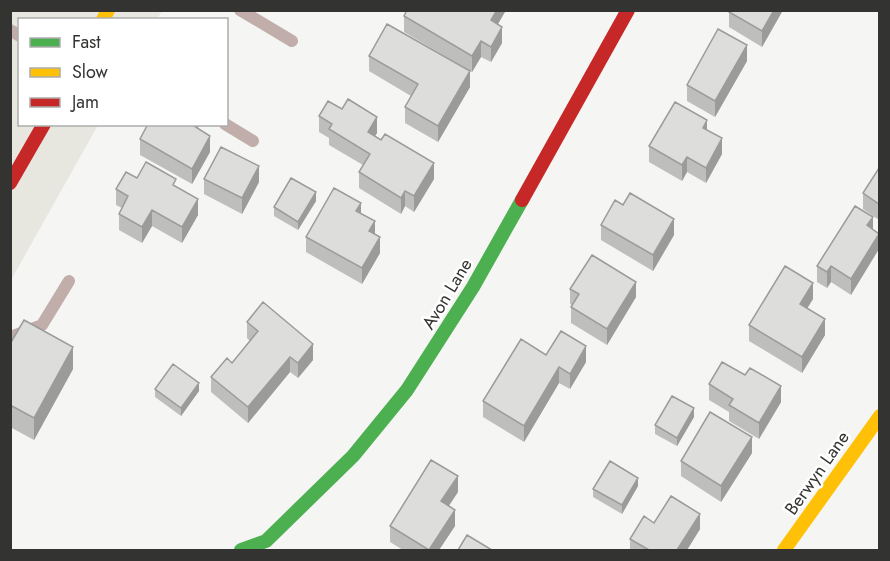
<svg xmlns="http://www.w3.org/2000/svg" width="890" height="561" font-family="Jost,sans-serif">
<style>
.built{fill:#e7e6df}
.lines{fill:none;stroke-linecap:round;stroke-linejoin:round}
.lane{stroke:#c1aeaa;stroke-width:12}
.fast{stroke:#4caf50;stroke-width:14}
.slow{stroke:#ffc107;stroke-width:14}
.jam{stroke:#c62828;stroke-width:14}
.wall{fill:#bebebd}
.shaded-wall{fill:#9b9b9a}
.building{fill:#dddddc;stroke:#9b9b9a;stroke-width:1.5}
.labels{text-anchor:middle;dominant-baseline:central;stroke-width:5;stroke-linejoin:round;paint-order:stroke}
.street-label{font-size:18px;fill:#333331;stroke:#fff}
</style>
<rect width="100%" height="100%" fill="#f5f5f3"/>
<path class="built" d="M 11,11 L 162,11 L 157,19 L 20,20 L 20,124 L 98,125 L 11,280 Z"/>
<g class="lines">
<path class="lane" d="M 240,10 L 292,41
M 10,30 L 20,36
M 225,124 L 253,141
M 10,337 L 42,325 L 69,281"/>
<path class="fast" d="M 241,550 L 266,541 L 353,456 L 407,390 L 473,287 L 522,200"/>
<path class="slow" d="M 103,20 L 108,10
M 784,550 L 880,416"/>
<path class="jam" d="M 10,183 L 44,124
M 522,200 L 628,10"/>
</g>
<path class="wall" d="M 506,10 L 498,24 L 502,43 L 491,62 L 481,57 L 472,72 L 404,32 L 404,16 Z
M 783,10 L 762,47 L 729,27 L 729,12 Z
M 369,56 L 470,87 L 438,142 L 405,123 L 405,107 L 411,96 L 369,71 Z
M 747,61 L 715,117 L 687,101 L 687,85 Z
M 319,116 L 377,133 L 375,136 L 434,179 L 414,212 L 405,206 L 401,214 L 359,188 L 359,172 L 363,165 L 329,145 L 329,138 L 319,132 Z
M 199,124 L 197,128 L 210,152 L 192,184 L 140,155 L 140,139 Z
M 707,130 L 722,154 L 706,183 L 687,172 L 682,181 L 649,162 L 649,146 Z
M 879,168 L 879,220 L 863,209 L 863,193 Z
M 137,178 L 176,187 L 198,215 L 182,243 L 152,226 L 142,243 L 119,230 L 119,214 L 122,208 L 116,205 L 116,189 Z
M 204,179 L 259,182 L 242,214 L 204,194 Z
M 316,201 L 298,230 L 274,216 L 274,207 Z
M 623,205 L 674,235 L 653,271 L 601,240 L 601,225 Z
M 361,213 L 375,234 L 380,253 L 362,284 L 306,252 L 306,237 Z
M 873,229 L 851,295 L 831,282 L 827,288 L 817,282 L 817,266 Z
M 570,289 L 636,297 L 607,345 L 571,323 L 571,307 L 572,305 L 570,304 Z
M 813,299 L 807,308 L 825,335 L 802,373 L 749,341 L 749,325 Z
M 247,322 L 313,360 L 298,378 L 290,372 L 248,423 L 211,392 L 211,377 L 232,363 L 250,341 L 247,338 Z
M 10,344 L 73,369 L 34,440 L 10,427 Z
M 546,355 L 586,362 L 570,389 L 559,383 L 524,442 L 483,417 L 483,401 Z
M 709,384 L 781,402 L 759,439 L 729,421 L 729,412 L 709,400 Z
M 155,389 L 199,391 L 181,416 L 155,397 Z
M 694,417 L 677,446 L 655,434 L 655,425 Z
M 752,453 L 721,502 L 681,476 L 681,461 Z
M 638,486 L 622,514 L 593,497 L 593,489 Z
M 458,492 L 449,506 L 455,526 L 439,550 L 403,550 L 390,542 L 390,526 Z
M 654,523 L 700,529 L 687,550 L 630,550 L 630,539 Z"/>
<path class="shaded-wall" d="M 497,10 L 506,10 L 491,36 L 491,20 Z
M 774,10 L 783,10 L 762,47 L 762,31 Z
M 502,27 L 502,43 L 491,62 L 491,47 Z
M 481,41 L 481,57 L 472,72 L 472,56 Z
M 747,45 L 747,61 L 715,117 L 715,101 Z
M 470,71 L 470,87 L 438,142 L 438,126 Z
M 377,117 L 377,133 L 368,147 L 368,132 Z
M 707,120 L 707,136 L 703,128 Z
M 191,124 L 199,124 L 199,126 L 191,140 Z
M 210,136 L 210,152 L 192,184 L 192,169 Z
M 722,138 L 722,154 L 706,183 L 706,168 Z
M 687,157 L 687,172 L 682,181 L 682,165 Z
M 434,163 L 434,179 L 414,212 L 414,196 Z
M 259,166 L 259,182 L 242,214 L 242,198 Z
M 405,191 L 405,206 L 401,214 L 401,198 Z
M 316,192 L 316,201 L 298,230 L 298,222 Z
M 198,199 L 198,215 L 182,243 L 182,227 Z
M 361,203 L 361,219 L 356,211 Z
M 152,210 L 152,226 L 142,243 L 142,227 Z
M 873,217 L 873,233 L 867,225 Z
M 674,219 L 674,235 L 653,271 L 653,255 Z
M 375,221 L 375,237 L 369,231 Z
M 879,234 L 879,249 L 851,295 L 851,279 Z
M 380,237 L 380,253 L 362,284 L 362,268 Z
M 831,266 L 831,282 L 827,288 L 827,272 Z
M 636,282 L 636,297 L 607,345 L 607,329 Z
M 813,283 L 813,299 L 800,320 L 800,304 Z
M 825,319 L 825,335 L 802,373 L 802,357 Z
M 313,344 L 313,360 L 298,378 L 298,363 Z
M 586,346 L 586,362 L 570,389 L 570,374 Z
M 73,347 L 73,369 L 34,440 L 34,418 Z
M 290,357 L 290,372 L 248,423 L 248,407 Z
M 559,367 L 559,383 L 524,442 L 524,426 Z
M 199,383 L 199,391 L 181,416 L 181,408 Z
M 781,386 L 781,402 L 759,439 L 759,423 Z
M 694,408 L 694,417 L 677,446 L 677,438 Z
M 752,437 L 752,453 L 721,502 L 721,486 Z
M 458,476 L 458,492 L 441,517 L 441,501 Z
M 638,478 L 638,486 L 622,514 L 622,505 Z
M 455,510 L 455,526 L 439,550 L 429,550 Z
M 700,514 L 700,529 L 687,550 L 677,550 Z"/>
<path class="building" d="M 407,10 L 497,10 L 491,20 L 502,27 L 491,47 L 481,41 L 472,56 L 404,16 Z
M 730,10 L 774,10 L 762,31 L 729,12 Z
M 387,24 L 470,71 L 438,126 L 405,107 L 418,84 L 369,56 Z
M 718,29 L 747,45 L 715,101 L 687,85 Z
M 348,99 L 377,117 L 368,132 L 381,140 L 385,134 L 434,163 L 414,196 L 405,191 L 401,198 L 359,172 L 370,154 L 329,129 L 332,124 L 319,116 L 328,101 L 342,109 Z
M 675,102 L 707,120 L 703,128 L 722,138 L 706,168 L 687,157 L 682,165 L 649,146 Z
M 148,124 L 191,124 L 210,136 L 192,169 L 140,139 Z
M 221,147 L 259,166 L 242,198 L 204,179 Z
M 146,162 L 176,179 L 173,185 L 198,199 L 182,227 L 152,210 L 142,227 L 119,214 L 128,196 L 116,189 L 126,172 L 137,178 Z
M 879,168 L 879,204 L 863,193 Z
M 291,178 L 316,192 L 298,222 L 274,207 Z
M 334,188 L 361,203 L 356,211 L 375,221 L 369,231 L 380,237 L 362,268 L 306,237 Z
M 630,193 L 674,219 L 653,255 L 601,225 L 615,200 L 623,205 Z
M 855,206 L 873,217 L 867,225 L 879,234 L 851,279 L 831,266 L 827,272 L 817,266 Z
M 592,255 L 636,282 L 607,329 L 571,307 L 579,294 L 570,289 Z
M 785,266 L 813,283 L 800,304 L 825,319 L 802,357 L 749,325 Z
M 263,302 L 313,344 L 298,363 L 290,357 L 248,407 L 211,377 L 227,358 L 232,363 L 258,331 L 247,322 Z
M 24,320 L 73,347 L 34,418 L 10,405 L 10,344 Z
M 561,331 L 586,346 L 570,374 L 559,367 L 524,426 L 483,401 L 521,339 L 546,355 Z
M 722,362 L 745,375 L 750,368 L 781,386 L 759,423 L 729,405 L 733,399 L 709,384 Z
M 173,364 L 199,383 L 181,408 L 155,389 Z
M 672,396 L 694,408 L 677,438 L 655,425 Z
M 710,412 L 752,437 L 721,486 L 681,461 Z
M 431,460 L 458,476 L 441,501 L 455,510 L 429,550 L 390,526 Z
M 610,461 L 638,478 L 622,505 L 593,489 Z
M 671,496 L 700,514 L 677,550 L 649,550 L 630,539 L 644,516 L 654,523 Z
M 467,535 L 492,550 L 458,550 Z"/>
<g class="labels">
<g class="street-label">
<text transform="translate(447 294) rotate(-59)">Avon Lane</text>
<text transform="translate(817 473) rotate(-55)">Berwyn Lane</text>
</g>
</g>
<rect width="890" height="561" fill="none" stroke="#333331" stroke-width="24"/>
<rect x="18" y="18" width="210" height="108" fill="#ffffff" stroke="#adadad" stroke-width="1.5"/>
<rect x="30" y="38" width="30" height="9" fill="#4caf50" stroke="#adadad" stroke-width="1.5"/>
<text x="72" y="48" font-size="18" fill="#333331">Fast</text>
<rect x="30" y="68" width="30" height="9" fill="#ffc107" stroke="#adadad" stroke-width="1.5"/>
<text x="72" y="78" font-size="18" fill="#333331">Slow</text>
<rect x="30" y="98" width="30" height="9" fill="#c62828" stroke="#adadad" stroke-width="1.5"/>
<text x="72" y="108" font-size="18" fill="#333331">Jam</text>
</svg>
